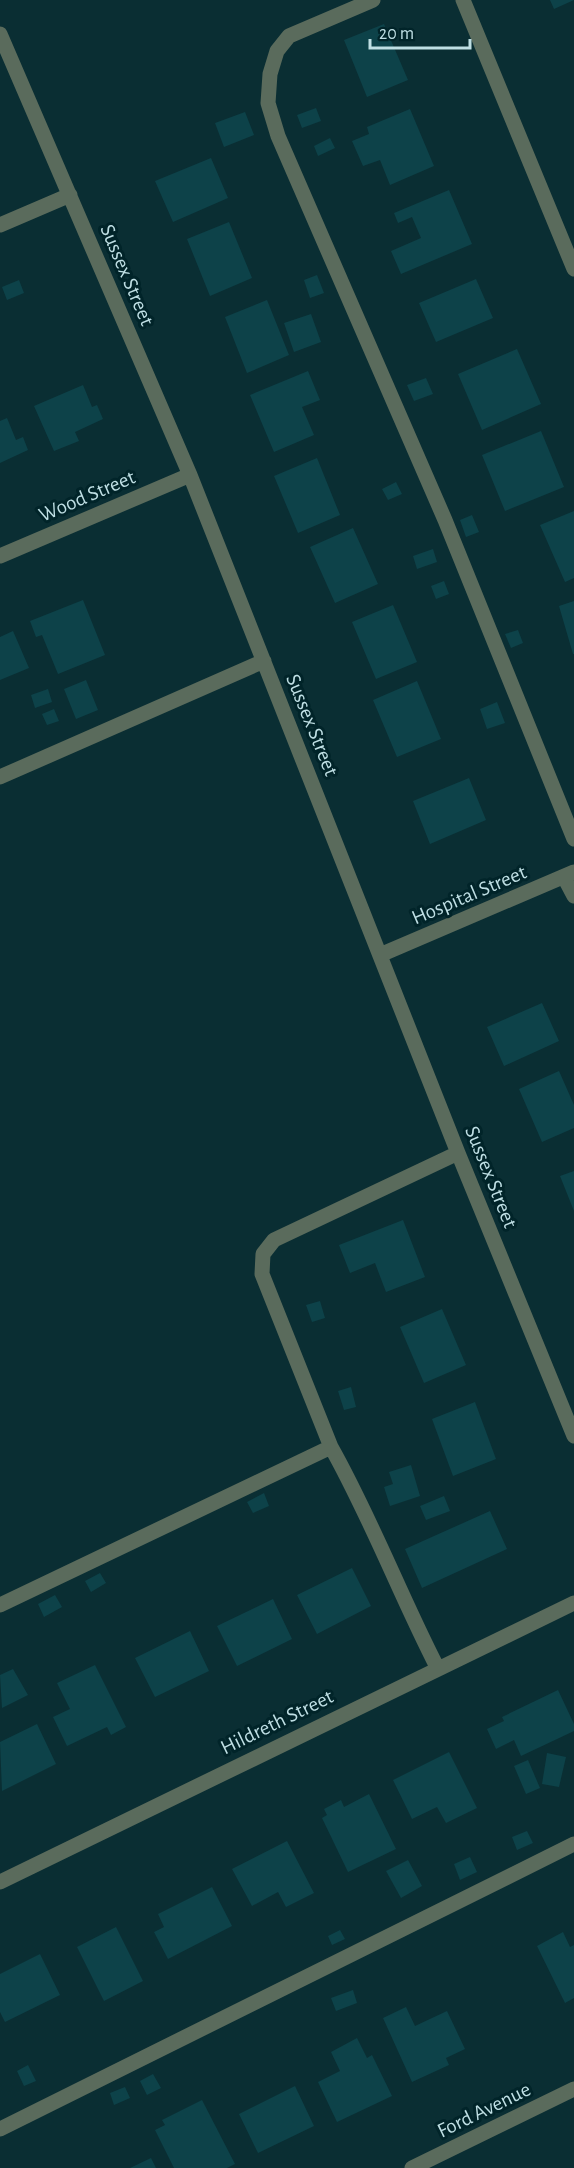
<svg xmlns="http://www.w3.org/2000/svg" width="574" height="2168" font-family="'Alegreya Sans',sans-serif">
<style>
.building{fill:#0d4249}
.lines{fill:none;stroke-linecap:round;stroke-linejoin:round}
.minor{stroke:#5a6b5c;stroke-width:15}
.labels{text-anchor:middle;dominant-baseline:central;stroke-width:6;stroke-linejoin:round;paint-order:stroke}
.street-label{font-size:21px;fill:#bfdfe4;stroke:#012429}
</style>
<rect width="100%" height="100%" fill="#0a2e33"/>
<path class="building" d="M 550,0 L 574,0 L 554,9 Z
M 384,24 L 408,80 L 367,97 L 344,40 Z
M 316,108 L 321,121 L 302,128 L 297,115 Z
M 410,109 L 434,166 L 390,185 L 380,160 L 363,166 L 352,141 L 369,134 L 367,127 Z
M 245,112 L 254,135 L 224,147 L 215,123 Z
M 330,138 L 335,148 L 318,156 L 314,146 Z
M 211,158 L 228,198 L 173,222 L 155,181 Z
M 449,190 L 472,244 L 401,274 L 391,251 L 421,238 L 412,217 L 398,223 L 394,213 Z
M 229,222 L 252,278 L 210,296 L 187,239 Z
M 317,275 L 324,293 L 310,298 L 304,280 Z
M 476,279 L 493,318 L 436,342 L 419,303 Z
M 19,280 L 24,293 L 7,300 L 2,287 Z
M 267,300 L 289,355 L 247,373 L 225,317 Z
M 311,314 L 321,342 L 294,352 L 284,323 Z
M 517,349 L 541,404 L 482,430 L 458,374 Z
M 308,371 L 320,400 L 302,407 L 314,435 L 274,452 L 250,395 Z
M 426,378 L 433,394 L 414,401 L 407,385 Z
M 83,385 L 92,407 L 97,405 L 103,419 L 75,432 L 79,441 L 54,451 L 34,406 Z
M 7,418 L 16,440 L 23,437 L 28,450 L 0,463 L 0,421 Z
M 541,431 L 564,487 L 505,511 L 482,455 Z
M 317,458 L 340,515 L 298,533 L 274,476 Z
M 396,482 L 402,494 L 388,500 L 382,489 Z
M 574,511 L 574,578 L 565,582 L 540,525 Z
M 472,515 L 479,532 L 466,537 L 460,520 Z
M 353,528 L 378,584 L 335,603 L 310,547 Z
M 433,549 L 437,562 L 417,569 L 413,556 Z
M 444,581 L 449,594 L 436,599 L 431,586 Z
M 83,600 L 105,655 L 58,674 L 42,635 L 36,637 L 30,621 Z
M 574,601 L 574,654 L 573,654 L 559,606 Z
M 393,605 L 417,662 L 376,679 L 352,622 Z
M 518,630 L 523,643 L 511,648 L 505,634 Z
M 13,631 L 29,668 L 0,680 L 0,637 Z
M 86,680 L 98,710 L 76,719 L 64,689 Z
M 417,681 L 441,739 L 397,757 L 373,700 Z
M 48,689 L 52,702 L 35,708 L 31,695 Z
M 497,702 L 505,723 L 487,729 L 480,709 Z
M 54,709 L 59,721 L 47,725 L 42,714 Z
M 469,778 L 486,820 L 430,844 L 413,801 Z
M 542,1003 L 559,1041 L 504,1066 L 487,1027 Z
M 559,1071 L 574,1105 L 574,1128 L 542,1142 L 519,1089 Z
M 574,1171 L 574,1211 L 560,1176 Z
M 403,1220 L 425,1277 L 386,1292 L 375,1263 L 350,1273 L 339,1245 Z
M 320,1301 L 325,1318 L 312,1322 L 306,1305 Z
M 442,1309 L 466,1365 L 424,1383 L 400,1327 Z
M 351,1387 L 356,1407 L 344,1410 L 338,1391 Z
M 475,1402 L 496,1459 L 453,1476 L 432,1419 Z
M 411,1465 L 420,1496 L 390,1506 L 384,1487 L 393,1484 L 389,1472 Z
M 264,1493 L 269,1506 L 253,1513 L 247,1502 Z
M 444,1496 L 450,1511 L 426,1520 L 420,1506 Z
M 490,1511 L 507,1549 L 422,1588 L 405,1549 Z
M 352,1568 L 371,1606 L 317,1634 L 297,1595 Z
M 100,1573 L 106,1583 L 91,1592 L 85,1581 Z
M 55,1595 L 62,1607 L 44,1617 L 38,1604 Z
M 273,1599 L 292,1639 L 237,1666 L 217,1626 Z
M 190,1631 L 209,1671 L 155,1697 L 135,1658 Z
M 95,1665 L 126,1727 L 111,1735 L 107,1727 L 67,1746 L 53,1717 L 70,1709 L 57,1683 Z
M 13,1669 L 28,1695 L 2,1708 L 0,1675 Z
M 558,1690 L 574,1724 L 574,1731 L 521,1756 L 514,1740 L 496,1749 L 487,1729 L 504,1721 L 502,1717 Z
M 37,1724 L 56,1764 L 2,1791 L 0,1742 Z
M 449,1752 L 477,1808 L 446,1823 L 437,1807 L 412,1819 L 393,1780 Z
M 547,1753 L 566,1757 L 559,1787 L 542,1784 Z
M 528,1760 L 540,1788 L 526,1794 L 514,1766 Z
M 369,1794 L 396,1849 L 348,1872 L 322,1818 L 327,1815 L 324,1809 L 341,1800 L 344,1807 Z
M 527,1831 L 533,1843 L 517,1850 L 512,1837 Z
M 287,1841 L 314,1893 L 286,1907 L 278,1892 L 252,1906 L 232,1869 Z
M 470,1857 L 477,1872 L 460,1880 L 454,1864 Z
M 408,1860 L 422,1886 L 401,1898 L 386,1871 Z
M 212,1887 L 232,1926 L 168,1959 L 154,1932 L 164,1927 L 158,1914 Z
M 116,1927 L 143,1981 L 104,2001 L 77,1947 Z
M 340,1930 L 345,1939 L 332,1945 L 328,1936 Z
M 563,1932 L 570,1947 L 574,1945 L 574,1998 L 565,2003 L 537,1946 Z
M 40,1954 L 60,1995 L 5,2022 L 0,2012 L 0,1974 Z
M 353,1990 L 357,2003 L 336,2011 L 331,1998 Z
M 406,2007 L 415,2026 L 447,2011 L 465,2049 L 446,2058 L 449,2065 L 412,2082 L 383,2018 Z
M 357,2038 L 367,2058 L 372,2055 L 392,2096 L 337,2122 L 318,2082 L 340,2071 L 331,2052 Z
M 28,2065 L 36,2081 L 24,2086 L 17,2071 Z
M 153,2074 L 161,2088 L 147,2095 L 140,2081 Z
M 295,2086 L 314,2126 L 258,2153 L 239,2114 Z
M 125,2087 L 130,2098 L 114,2105 L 110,2093 Z
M 202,2100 L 235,2164 L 227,2168 L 174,2168 L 155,2130 L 165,2125 L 162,2120 Z
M 151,2158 L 156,2168 L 130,2168 Z"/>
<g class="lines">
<path class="minor" d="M 373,0 L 289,36 L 277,51 L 270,74 L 268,103 L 278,136 L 445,520 L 574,839
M 463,0 L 574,269
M 0,34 L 190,475 L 458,1153 L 574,1436
M 0,225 L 70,195
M 0,556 L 190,475
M 0,777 L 264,661
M 564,877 L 574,896
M 380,955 L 574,872
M 331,1447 L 262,1274 L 263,1254 L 274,1240 L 458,1153
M 0,1605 L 331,1447 C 371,1518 400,1595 437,1667
M 0,1882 L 574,1603
M 0,2129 L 574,1844
M 412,2168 L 574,2089"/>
</g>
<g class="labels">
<g class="street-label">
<text transform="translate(127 275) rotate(67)">Sussex Street</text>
<text transform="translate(87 496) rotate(-23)">Wood Street</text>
<text transform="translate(312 725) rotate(68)">Sussex Street</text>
<text transform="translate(469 895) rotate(-23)">Hospital Street</text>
<text transform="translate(491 1177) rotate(68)">Sussex Street</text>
<text transform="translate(277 1722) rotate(-26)">Hildreth Street</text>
<text transform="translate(484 2110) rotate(-26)">Ford Avenue</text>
</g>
</g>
<path d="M370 39v9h100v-9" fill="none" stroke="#bfdfe4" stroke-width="3"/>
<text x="379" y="39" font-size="18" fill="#bfdfe4" stroke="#012429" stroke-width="4.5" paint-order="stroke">20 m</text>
</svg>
